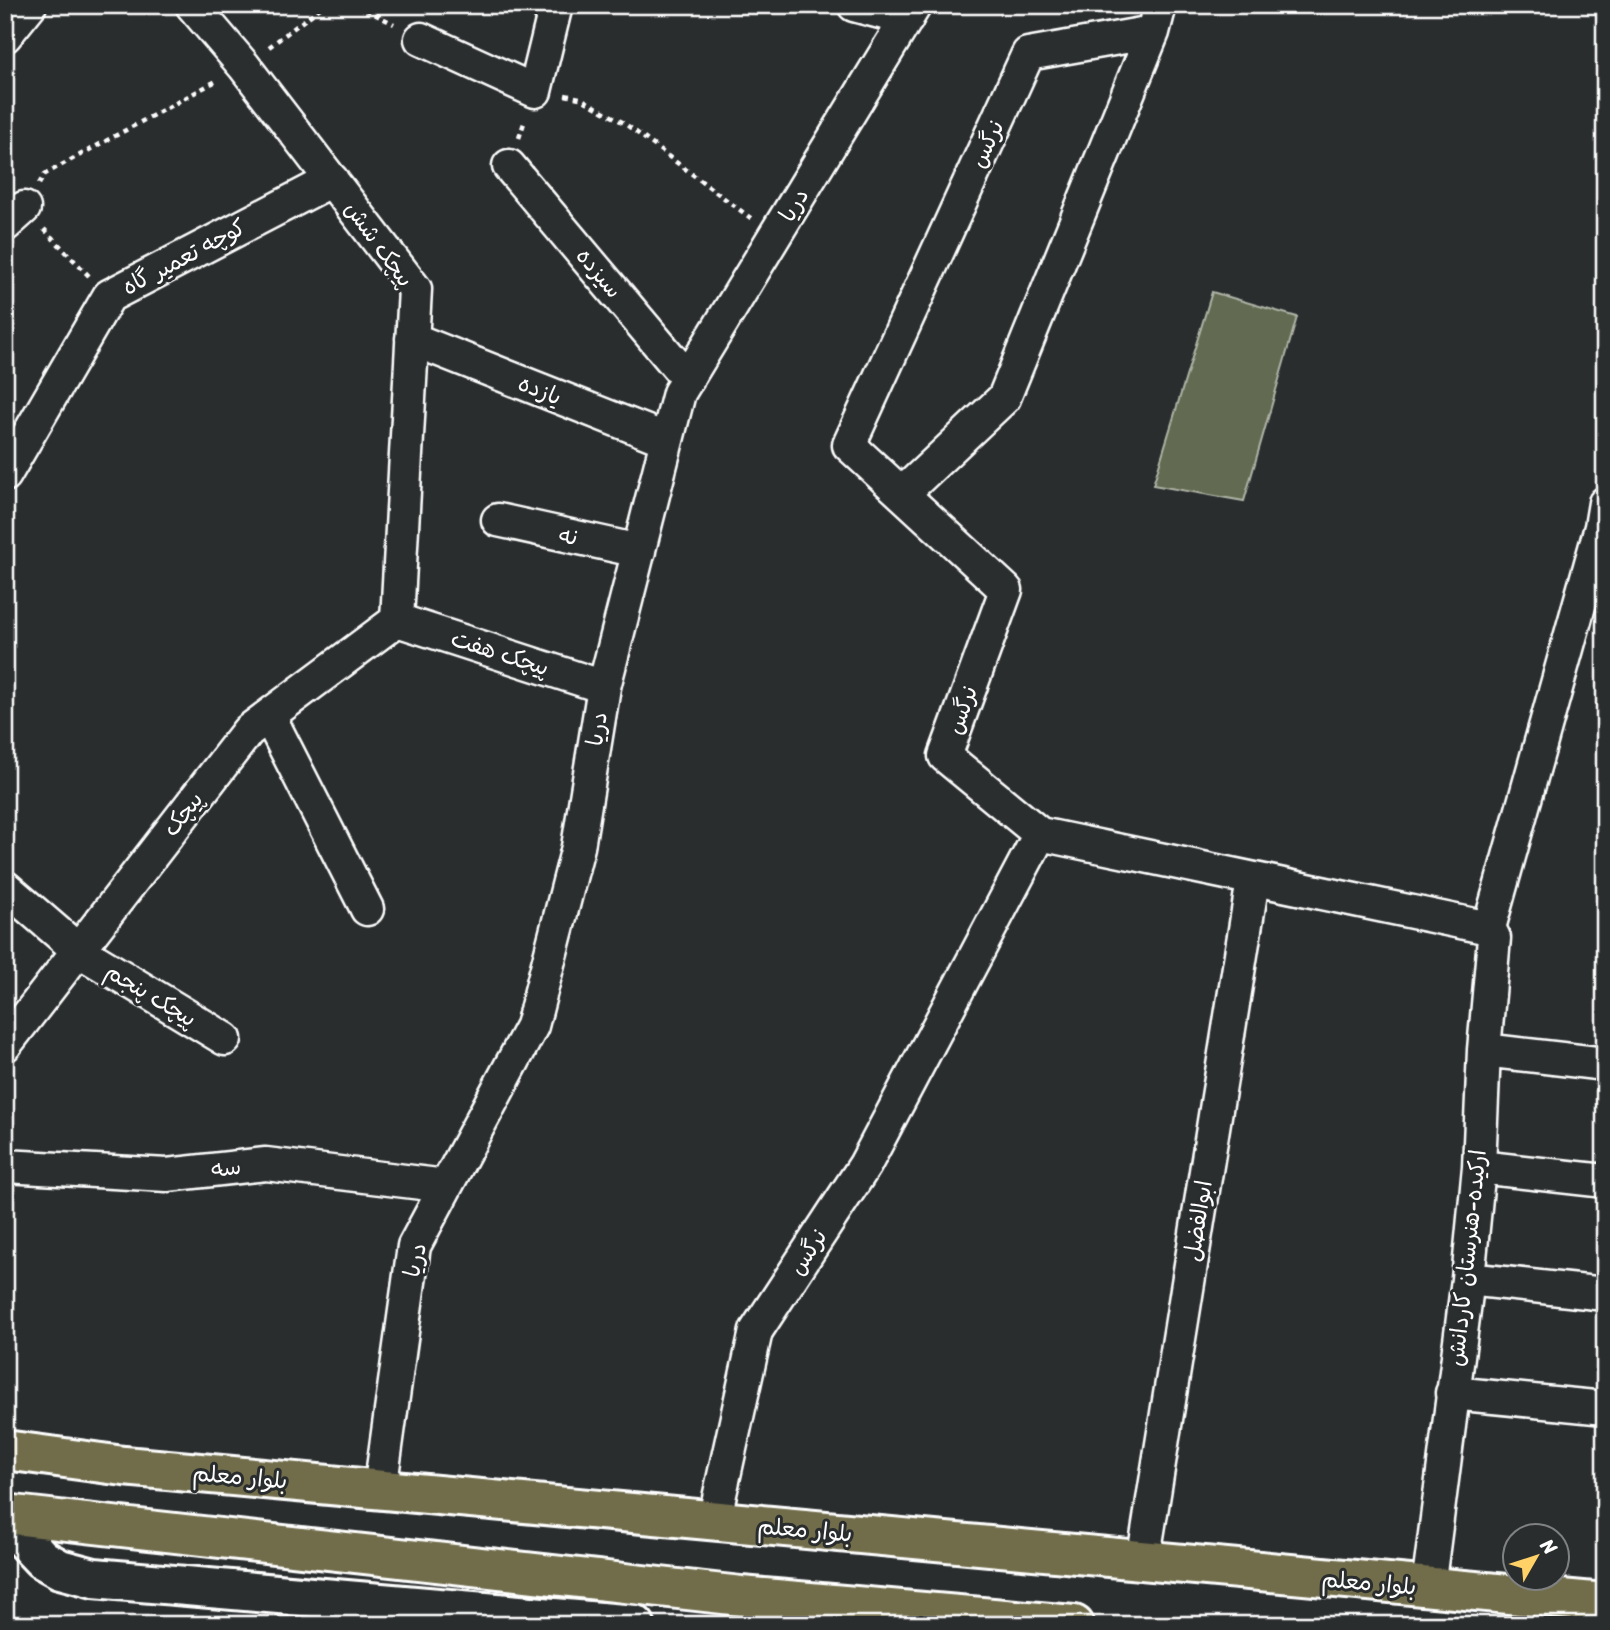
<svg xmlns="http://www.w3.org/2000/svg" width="1610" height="1630" font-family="Sriracha,'Playpen Sans Arabic',sans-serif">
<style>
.park{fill:#626b51;stroke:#b0b5a8;stroke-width:2}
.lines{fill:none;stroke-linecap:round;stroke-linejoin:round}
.street-casing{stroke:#fff;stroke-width:37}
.secondary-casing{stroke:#fff;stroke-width:44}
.highway-casing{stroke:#fff;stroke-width:44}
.path{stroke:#fff;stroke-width:4.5;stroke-dasharray:5 5;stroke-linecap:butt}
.street{stroke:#2a2d2e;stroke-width:32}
.secondary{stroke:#2a2d2e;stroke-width:38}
.highway{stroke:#716d4b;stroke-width:38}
.labels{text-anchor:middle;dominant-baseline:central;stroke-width:6;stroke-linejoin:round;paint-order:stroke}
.street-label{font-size:23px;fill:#fff;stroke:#2a2d2e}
</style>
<rect width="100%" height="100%" fill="#2a2d2e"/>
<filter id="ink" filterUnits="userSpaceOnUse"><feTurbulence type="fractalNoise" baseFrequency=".0143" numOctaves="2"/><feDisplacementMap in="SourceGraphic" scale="14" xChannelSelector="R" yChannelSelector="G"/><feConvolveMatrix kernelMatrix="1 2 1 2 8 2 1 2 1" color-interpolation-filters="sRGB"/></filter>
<g filter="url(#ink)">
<path class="park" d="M 1212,292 L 1297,317 L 1244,501 L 1153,485 Z"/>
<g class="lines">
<defs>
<path id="street" d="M 192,5 L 244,66 L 415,289 L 397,620
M 854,5 L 907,19
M 5,36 L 30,5
M 421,39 L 535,91 L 556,5
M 509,166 L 688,379
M 5,225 L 24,208
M 412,339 L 667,440
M 5,475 L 109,296 L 332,180
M 902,494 L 1004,398 L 1153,32 L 1160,5
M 498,520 L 639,551
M 397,620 L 604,687
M 269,716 L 367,909
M 1040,834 L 1489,928 L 1494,938 L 1484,1050 L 1479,1167 L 1468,1279 L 1428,1588
M 5,887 L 78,950 L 225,1039
M 1489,928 L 1601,527 L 1605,503
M 5,1045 L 248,731 L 397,620
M 1484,1050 L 1605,1064
M 5,1166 L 167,1175 L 266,1164 L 446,1186
M 1479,1167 L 1605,1181
M 1468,1279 L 1605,1294
M 1452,1393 L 1605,1408
M 380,1490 L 414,1246 L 532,1026 L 578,847 L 604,687 L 679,393 L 915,5
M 714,1521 L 756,1331 L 865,1165 L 1040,834 L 945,756 L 1006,590 L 849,445 L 1028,54 L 1153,32
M 1143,1562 L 1253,880"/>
<path id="secondary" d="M 5,1520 L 42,1559 L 60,1569 L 94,1578 L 635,1625"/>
<path id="highway" d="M 5,1450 L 124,1466 L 1605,1603
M 5,1514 L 741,1596 L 1074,1625"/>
</defs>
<use href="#street" class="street-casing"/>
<use href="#secondary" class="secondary-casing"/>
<use href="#highway" class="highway-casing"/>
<path class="path" d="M 357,5 L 394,24
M 269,47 L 324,5
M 565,95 L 580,98 L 624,123 L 752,219
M 519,138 L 525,120
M 39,184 L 45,174 L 218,80
M 44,229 L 89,276"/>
<use href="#street" class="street"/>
<use href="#secondary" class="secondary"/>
<use href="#highway" class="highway"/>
</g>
</g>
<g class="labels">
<g class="street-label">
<text transform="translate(987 144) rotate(-65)">نرگس</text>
<text transform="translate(794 205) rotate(-59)">دریا</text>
<text transform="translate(379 244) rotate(54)">پیچک شش</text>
<text transform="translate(184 257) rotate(-28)">کوچه تعمیر گاه</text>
<text transform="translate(599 273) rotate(50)">سیزده</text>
<text transform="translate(540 390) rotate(22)">یازده</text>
<text transform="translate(568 536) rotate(12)">نه</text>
<text transform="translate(500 653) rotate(18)">پیچک هفت</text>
<text transform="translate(962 710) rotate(-70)">نرگس</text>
<text transform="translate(597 729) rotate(-81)">دریا</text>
<text transform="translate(183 814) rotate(-52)">پیچک</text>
<text transform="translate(151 995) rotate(31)">پیچک پنجم</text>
<text transform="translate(226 1168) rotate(-7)">سه</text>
<text transform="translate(1198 1221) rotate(-81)">ابوالفضل</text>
<text transform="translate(808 1252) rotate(-57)">نرگس</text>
<text transform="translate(1467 1258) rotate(-84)">ارکیده-هنرستان کاردانش</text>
<text transform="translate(415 1260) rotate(-77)">دریا</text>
<text transform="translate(240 1477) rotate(5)">بلوار معلم</text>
<text transform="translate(805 1530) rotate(5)">بلوار معلم</text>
<text transform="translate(1369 1583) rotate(5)">بلوار معلم</text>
</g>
</g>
<rect width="1610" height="1630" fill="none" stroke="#2a2d2e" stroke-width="28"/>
<rect x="14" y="14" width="1582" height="1602" fill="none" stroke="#fff" stroke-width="2.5" filter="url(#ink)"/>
<g transform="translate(1536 1557) rotate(51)"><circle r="33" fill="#2a2d2e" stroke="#7f8182" stroke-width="2"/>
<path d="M0-5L12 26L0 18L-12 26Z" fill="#ffd166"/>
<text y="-10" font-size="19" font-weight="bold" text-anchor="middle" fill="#ffffff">N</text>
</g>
</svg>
